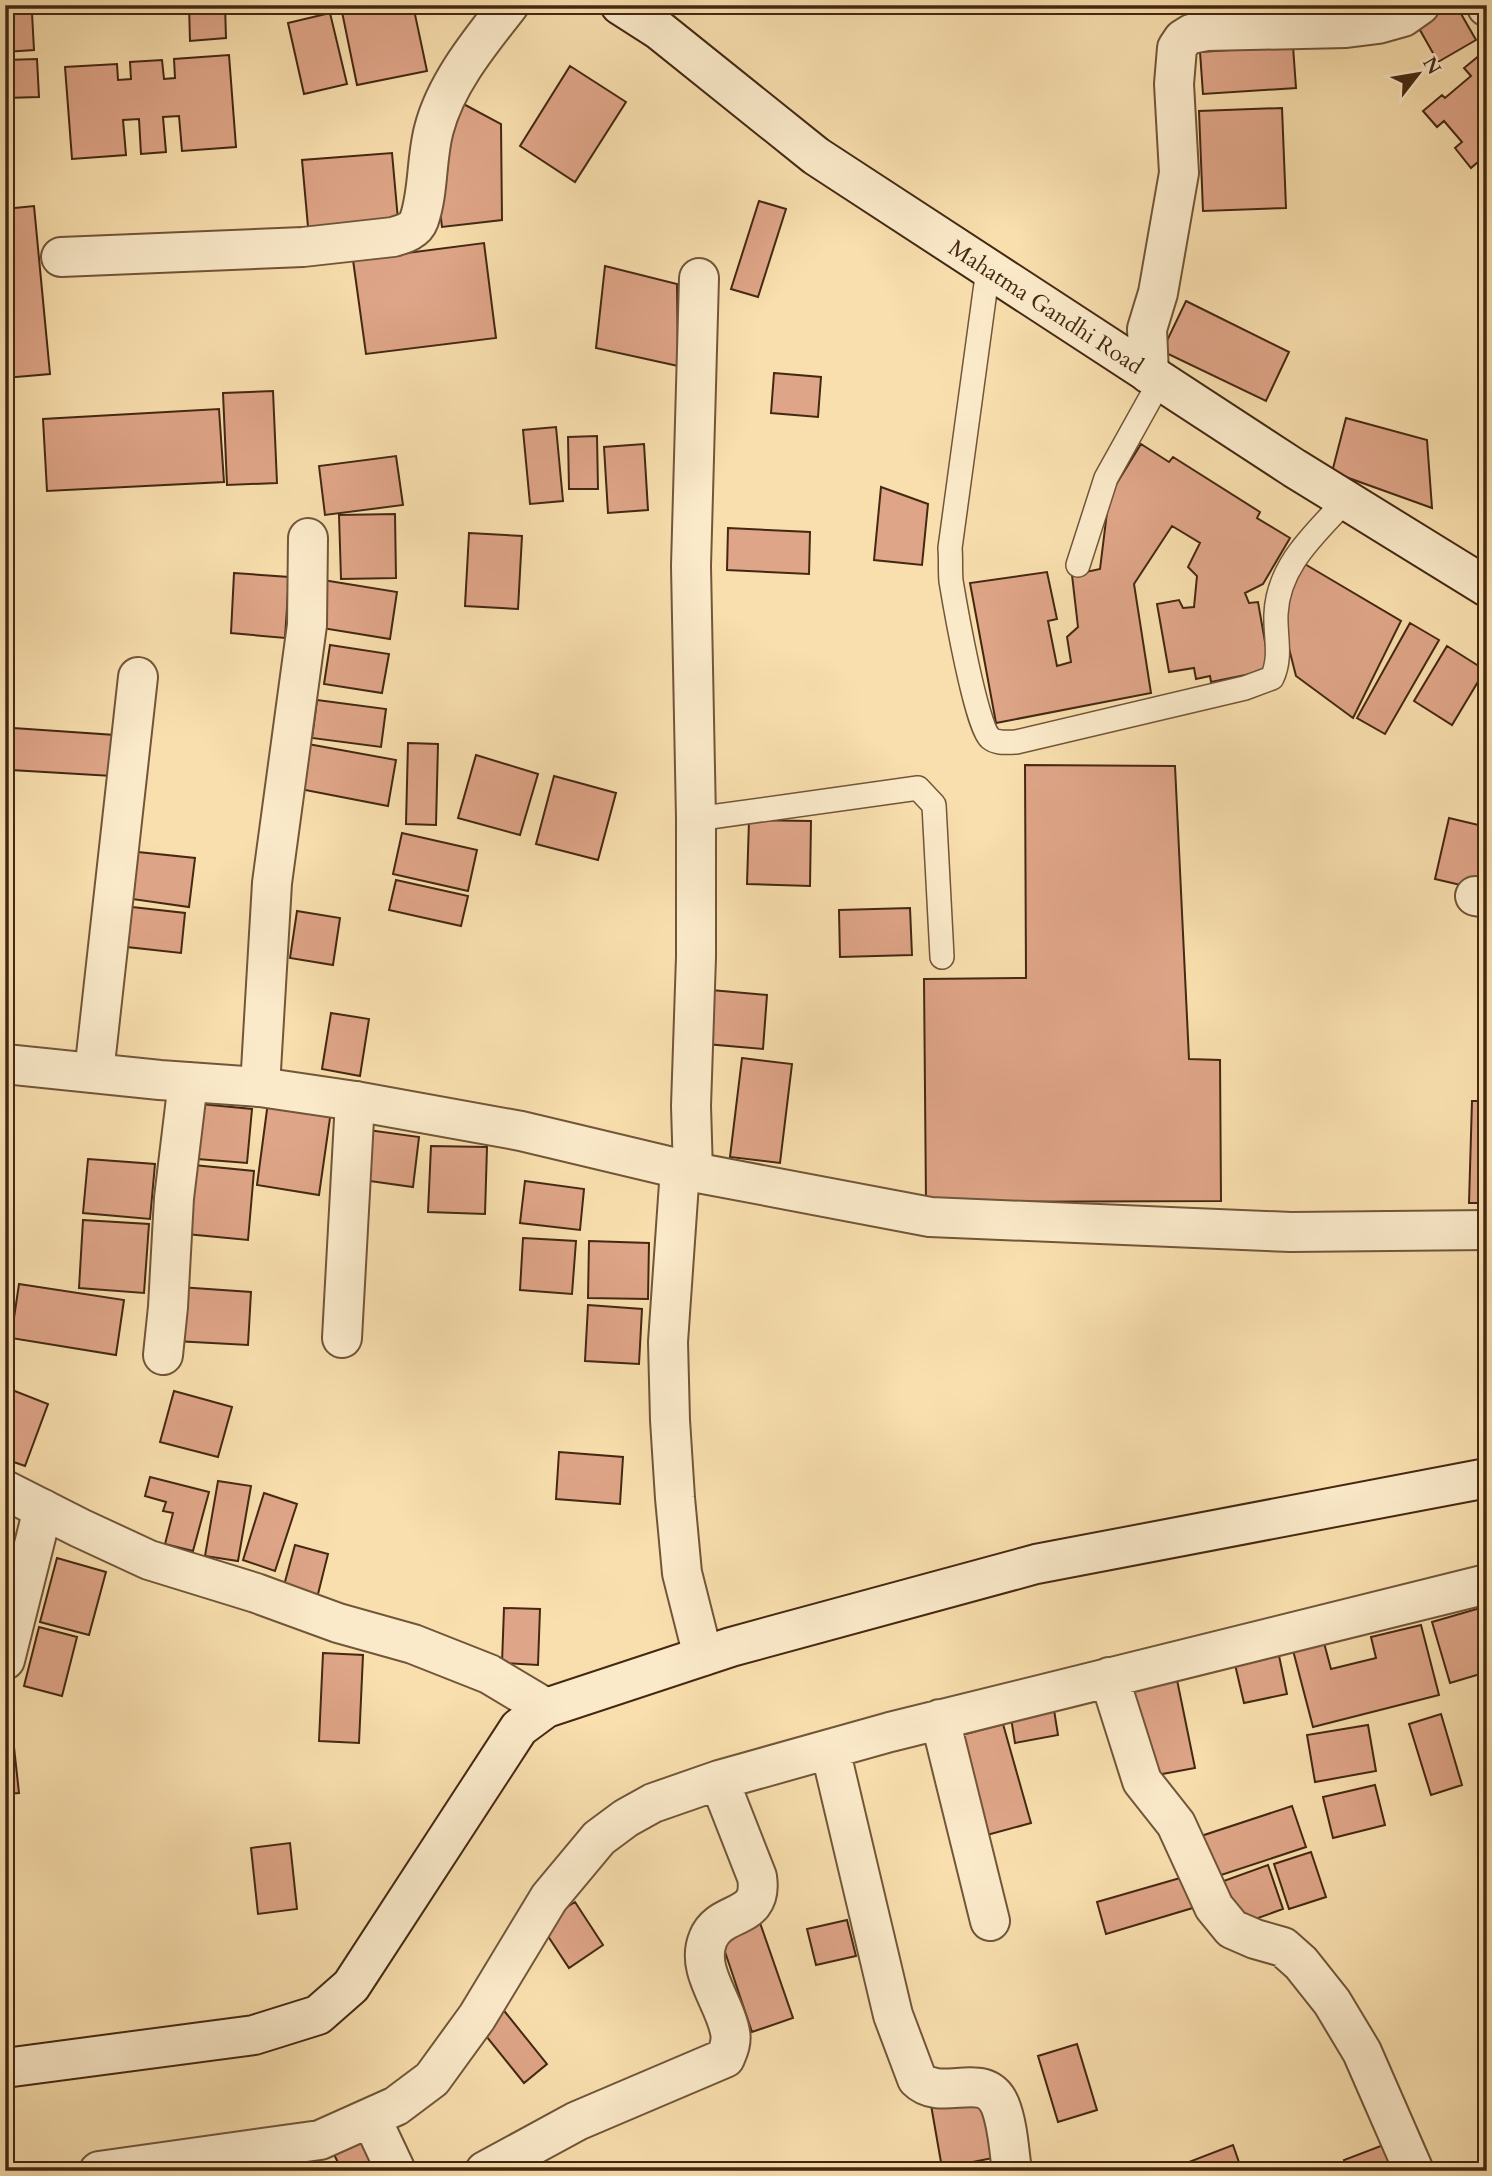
<svg xmlns="http://www.w3.org/2000/svg" width="1492" height="2176" font-family="Cardo,serif">
<style>
.building{fill:#dfa588;stroke:#442812;stroke-width:2}
.lines{fill:none;stroke-linecap:round;stroke-linejoin:round}
.service-casing{stroke:#715639;stroke-width:26}
.minor-casing{stroke:#715639;stroke-width:42}
.tertiary-casing{stroke:#715639;stroke-width:42}
.secondary-casing{stroke:#442812;stroke-width:42}
.service{stroke:#fbeaca;stroke-width:23}
.minor{stroke:#fbeaca;stroke-width:38}
.tertiary{stroke:#fbeaca;stroke-width:38}
.secondary{stroke:#fbeaca;stroke-width:38}
.labels{text-anchor:middle;dominant-baseline:central;stroke-width:6;stroke-linejoin:round;paint-order:stroke}
.street-label{font-size:23px;fill:#442812;stroke:#fbeaca}
</style>
<rect width="100%" height="100%" fill="#f9dfae"/>
<filter id="stains"><feTurbulence type="fractalNoise" baseFrequency=".00286" numOctaves="4"/><feColorMatrix values="0 0 0 0 .2 0 0 0 0 .09 0 0 0 0 .02 0 0 0 .5 -.17"/></filter>
<radialGradient id="worn" r=".72"><stop offset=".6" stop-color="#630" stop-opacity="0"/><stop offset="1" stop-color="#630" stop-opacity=".3"/></radialGradient>
<path class="building" d="M 189,5 L 225,5 L 226,38 L 190,41 Z
M 351,5 L 413,5 L 427,71 L 357,85 L 341,7 Z
M 1447,5 L 1456,5 L 1476,40 L 1438,62 L 1416,23 Z
M 32,13 L 34,50 L 5,52 L 5,14 Z
M 330,13 L 347,84 L 304,94 L 288,23 Z
M 1293,46 L 1296,88 L 1203,94 L 1200,52 Z
M 229,55 L 236,147 L 182,151 L 179,116 L 163,117 L 166,152 L 141,154 L 139,119 L 123,120 L 126,155 L 72,159 L 65,67 L 117,64 L 118,80 L 131,79 L 130,62 L 162,60 L 164,79 L 175,78 L 174,59 Z
M 1480,55 L 1487,63 L 1487,154 L 1471,168 L 1455,148 L 1462,142 L 1444,121 L 1437,127 L 1423,111 L 1442,95 L 1445,98 L 1471,76 L 1464,68 Z
M 37,59 L 39,97 L 5,98 L 5,60 Z
M 570,66 L 626,102 L 575,182 L 520,146 Z
M 456,100 L 501,124 L 502,220 L 442,227 L 437,186 Z
M 1282,108 L 1286,208 L 1203,211 L 1199,111 Z
M 392,153 L 399,231 L 309,238 L 302,160 Z
M 759,201 L 786,209 L 758,297 L 731,289 Z
M 34,206 L 50,374 L 5,378 L 5,209 Z
M 484,243 L 496,338 L 366,354 L 353,260 Z
M 605,266 L 677,284 L 678,366 L 596,348 Z
M 1186,301 L 1289,352 L 1266,401 L 1162,351 Z
M 774,373 L 821,377 L 818,417 L 771,413 Z
M 273,391 L 277,483 L 227,485 L 223,393 Z
M 219,409 L 224,482 L 47,491 L 43,419 Z
M 1346,418 L 1427,440 L 1432,508 L 1332,472 Z
M 556,427 L 563,501 L 530,504 L 523,430 Z
M 597,436 L 598,489 L 569,489 L 568,437 Z
M 644,444 L 648,510 L 608,513 L 604,447 Z
M 1141,444 L 1169,462 L 1173,457 L 1260,512 L 1257,518 L 1290,538 L 1263,584 L 1245,593 L 1249,603 L 1258,602 L 1270,670 L 1211,682 L 1210,676 L 1196,679 L 1194,668 L 1169,672 L 1157,604 L 1179,600 L 1183,608 L 1194,607 L 1197,576 L 1188,567 L 1200,543 L 1172,526 L 1134,584 L 1151,693 L 996,723 L 970,583 L 1047,572 L 1057,619 L 1048,621 L 1057,666 L 1071,662 L 1067,637 L 1078,627 L 1072,575 L 1100,569 L 1109,496 Z
M 396,456 L 403,505 L 325,515 L 319,466 Z
M 881,487 L 928,504 L 922,565 L 874,560 Z
M 395,514 L 396,578 L 341,579 L 339,515 Z
M 728,528 L 810,532 L 809,574 L 727,570 Z
M 469,533 L 522,536 L 518,609 L 465,606 Z
M 1303,563 L 1401,621 L 1353,718 L 1296,676 L 1281,617 Z
M 234,573 L 289,577 L 285,638 L 231,633 Z
M 323,580 L 397,592 L 390,639 L 316,627 Z
M 1410,623 L 1439,640 L 1385,734 L 1357,718 Z
M 330,645 L 389,654 L 382,693 L 324,684 Z
M 1447,646 L 1485,670 L 1452,725 L 1414,701 Z
M 317,700 L 386,709 L 381,747 L 312,738 Z
M 13,728 L 115,735 L 112,776 L 11,770 Z
M 408,743 L 438,744 L 436,825 L 406,824 Z
M 308,744 L 396,760 L 388,806 L 300,789 Z
M 476,755 L 538,774 L 520,835 L 458,818 Z
M 1025,765 L 1175,766 L 1189,1059 L 1220,1060 L 1221,1201 L 926,1202 L 924,979 L 1026,978 Z
M 554,776 L 616,793 L 598,860 L 536,844 Z
M 1449,818 L 1487,827 L 1487,867 L 1482,890 L 1435,879 Z
M 749,820 L 811,821 L 810,886 L 747,884 Z
M 402,833 L 477,850 L 468,891 L 393,874 Z
M 138,852 L 195,858 L 189,907 L 132,899 Z
M 396,880 L 468,896 L 461,926 L 389,910 Z
M 132,907 L 185,913 L 181,953 L 127,947 Z
M 910,908 L 912,955 L 840,957 L 839,910 Z
M 297,911 L 340,918 L 333,965 L 290,958 Z
M 711,990 L 767,995 L 763,1049 L 706,1044 Z
M 331,1013 L 369,1019 L 360,1076 L 322,1069 Z
M 742,1058 L 792,1064 L 780,1163 L 730,1157 Z
M 1472,1101 L 1487,1101 L 1487,1203 L 1469,1203 Z
M 268,1102 L 331,1111 L 319,1195 L 257,1185 Z
M 190,1103 L 252,1109 L 247,1163 L 185,1158 Z
M 361,1129 L 419,1137 L 413,1187 L 355,1179 Z
M 431,1146 L 487,1147 L 485,1214 L 428,1212 Z
M 88,1159 L 155,1164 L 150,1219 L 83,1213 Z
M 183,1164 L 254,1171 L 248,1240 L 176,1233 Z
M 525,1181 L 584,1189 L 580,1230 L 520,1223 Z
M 83,1220 L 149,1224 L 144,1293 L 79,1288 Z
M 523,1238 L 576,1241 L 572,1294 L 520,1290 Z
M 589,1241 L 649,1243 L 648,1299 L 588,1298 Z
M 19,1284 L 124,1300 L 116,1355 L 11,1338 Z
M 179,1287 L 251,1292 L 248,1345 L 175,1341 Z
M 588,1305 L 642,1309 L 639,1364 L 585,1361 Z
M 7,1388 L 48,1404 L 25,1466 L 5,1459 Z
M 174,1391 L 232,1407 L 218,1457 L 160,1442 Z
M 559,1452 L 623,1457 L 620,1504 L 556,1499 Z
M 150,1477 L 209,1492 L 193,1551 L 165,1544 L 173,1513 L 163,1511 L 166,1502 L 145,1496 Z
M 218,1481 L 251,1486 L 238,1561 L 205,1556 Z
M 264,1493 L 297,1504 L 275,1571 L 243,1560 Z
M 295,1545 L 328,1554 L 317,1598 L 283,1589 Z
M 57,1558 L 106,1572 L 89,1635 L 40,1622 Z
M 1487,1606 L 1487,1672 L 1450,1683 L 1432,1622 Z
M 504,1608 L 540,1609 L 538,1665 L 502,1663 Z
M 1421,1625 L 1439,1695 L 1313,1727 L 1289,1635 L 1320,1628 L 1331,1669 L 1376,1658 L 1371,1637 Z
M 39,1627 L 77,1637 L 62,1696 L 24,1686 Z
M 1277,1646 L 1287,1694 L 1244,1703 L 1233,1656 Z
M 323,1653 L 363,1655 L 359,1743 L 319,1741 Z
M 1175,1670 L 1195,1768 L 1146,1777 L 1127,1680 Z
M 1051,1691 L 1058,1735 L 1015,1743 L 1008,1699 Z
M 1441,1714 L 1462,1785 L 1431,1795 L 1409,1724 Z
M 1003,1724 L 1031,1823 L 976,1838 L 947,1739 Z
M 1368,1725 L 1376,1771 L 1315,1782 L 1307,1735 Z
M 14,1747 L 19,1793 L 5,1794 L 5,1748 Z
M 1375,1785 L 1385,1825 L 1333,1838 L 1323,1797 Z
M 1292,1806 L 1306,1847 L 1209,1879 L 1195,1838 Z
M 290,1843 L 297,1909 L 258,1914 L 251,1848 Z
M 1311,1852 L 1326,1897 L 1289,1909 L 1274,1864 Z
M 1268,1865 L 1283,1909 L 1233,1927 L 1218,1883 Z
M 1187,1876 L 1196,1907 L 1106,1934 L 1097,1902 Z
M 575,1902 L 603,1945 L 569,1968 L 540,1924 Z
M 759,1920 L 793,2018 L 752,2032 L 719,1934 Z
M 847,1920 L 856,1956 L 816,1965 L 807,1929 Z
M 501,2007 L 547,2064 L 524,2083 L 478,2026 Z
M 1077,2044 L 1097,2110 L 1058,2122 L 1038,2056 Z
M 981,2096 L 993,2158 L 942,2168 L 931,2105 Z
M 357,2133 L 376,2171 L 342,2171 L 330,2146 Z
M 1399,2139 L 1410,2171 L 1348,2171 L 1344,2160 Z
M 1233,2145 L 1242,2171 L 1183,2171 L 1181,2165 Z"/>
<g class="lines">
<defs>
<path id="service" d="M 988,269 L 950,548 C 951,559 950,570 951,581 C 955,605 976,726 990,738 C 997,744 1008,742 1016,742 L 1245,688 L 1272,678 C 1282,657 1275,636 1276,614 C 1278,565 1316,533 1346,500
M 1078,565 L 1106,478 L 1160,381
M 696,819 L 918,788 L 934,805 L 942,957"/>
<path id="minor" d="M 1486,5 L 1487,7
M 61,257 L 303,247 L 393,237 C 403,234 415,231 419,220 C 429,191 426,158 434,129 C 446,83 480,42 509,5
M 1149,374 L 1147,329 L 1158,293 L 1179,173 L 1174,84 L 1177,48 L 1183,39 L 1191,34 L 1206,31 L 1346,28 L 1378,24 L 1403,17 L 1420,5
M 1475,896 L 1487,898
M 94,1073 L 138,677
M 260,1087 L 272,883 L 307,625 L 308,538
M 680,1169 L 668,1342 L 670,1420 L 675,1498 L 682,1573 L 703,1656
M 693,1172 L 691,1106 L 696,957 L 696,819 L 691,566 L 699,278
M 342,1338 L 355,1101
M 163,1355 L 168,1307 L 174,1198 L 188,1082
M 5,1660 L 43,1509
M 1109,1677 L 1142,1781 L 1176,1824 L 1214,1907 L 1232,1929 L 1255,1939 L 1283,1947 L 1301,1963 L 1332,2002 L 1362,2052 L 1414,2171
M 940,1719 L 990,1921
M 830,1749 L 893,2015 L 917,2079 C 942,2104 984,2068 1000,2105 C 1008,2125 1009,2150 1012,2171
M 371,2118 L 396,2171
M 99,2171 L 320,2140 L 396,2106 L 432,2079 L 477,2017 L 549,1898 L 599,1838 L 626,1818 L 653,1803 L 719,1780 L 890,1732 L 1487,1584
M 485,2171 L 577,2121 L 725,2058 C 729,2049 732,2041 730,2032 C 725,2002 695,1970 708,1939 C 720,1908 764,1922 757,1877 L 719,1780"/>
<path id="tertiary" d="M 5,1064 L 160,1080 L 260,1087 L 355,1101 L 521,1131 L 693,1172 L 930,1217 L 1291,1232 L 1487,1230
M 5,1490 L 80,1528 L 149,1560 L 256,1593 L 338,1623 L 413,1644 L 489,1674 L 546,1708"/>
<path id="secondary" d="M 620,5 L 659,30 L 816,156 L 1294,468 L 1487,587
M 5,2068 L 254,2035 L 318,2015 L 351,1986 L 519,1728 L 546,1708 L 731,1647 L 1036,1564 L 1487,1478"/>
</defs>
<use href="#service" class="service-casing"/>
<use href="#minor" class="minor-casing"/>
<use href="#tertiary" class="tertiary-casing"/>
<use href="#secondary" class="secondary-casing"/>
<use href="#service" class="service"/>
<use href="#minor" class="minor"/>
<use href="#tertiary" class="tertiary"/>
<use href="#secondary" class="secondary"/>
</g>
<g class="labels">
<g class="street-label">
<text transform="translate(1046 307) rotate(33)">Mahatma Gandhi Road</text>
</g>
</g>
<rect width="1492" height="2176" fill="none" stroke="#f9dfae" stroke-width="28"/>
<rect x="7" y="7" width="1478" height="2162" fill="none" stroke="#442812" stroke-width="3.5"/>
<rect x="14" y="14" width="1464" height="2148" fill="none" stroke="#442812" stroke-width="2"/>
<g transform="translate(1418 74) rotate(59)" stroke="#fbeaca" stroke-width="5" paint-order="stroke">
<path d="M0-5L12 26L0 18L-12 26Z" fill="#442812"/>
<text y="-10" font-size="19" font-weight="bold" text-anchor="middle" fill="#442812">N</text>
</g>
<rect width="100%" height="100%" filter="url(#stains)"/>
<rect width="100%" height="100%" fill="url(#worn)"/>
</svg>
